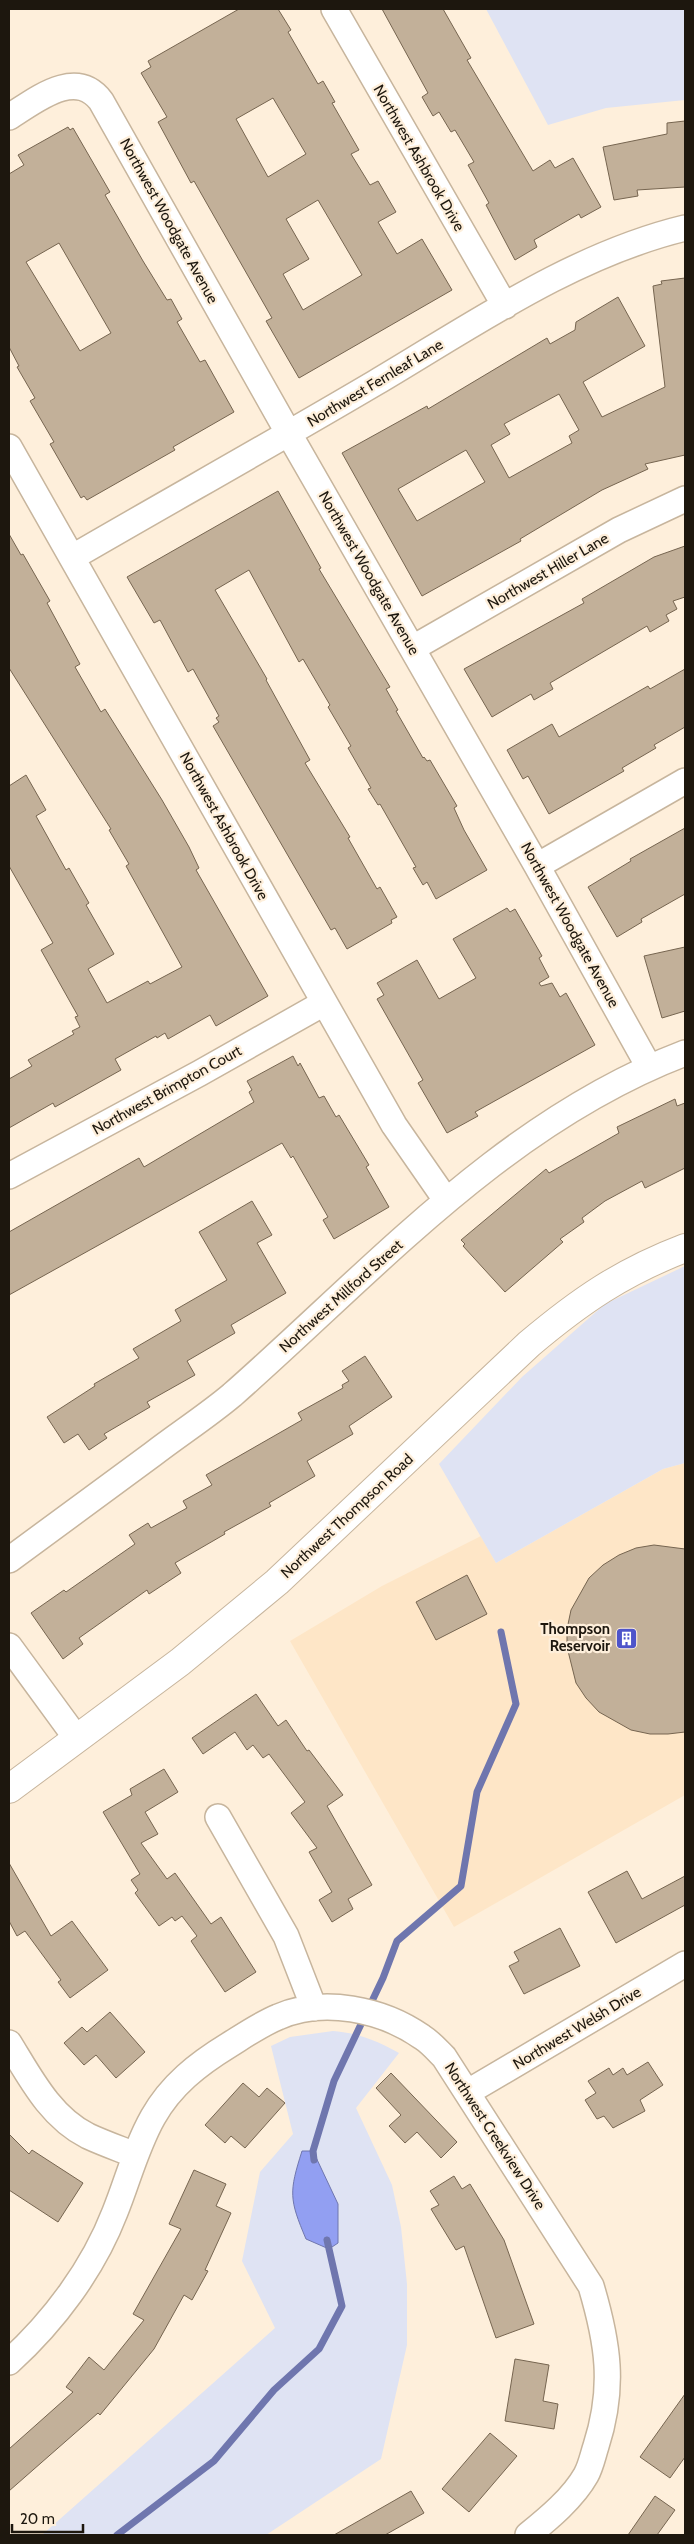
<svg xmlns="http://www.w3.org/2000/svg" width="694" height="2544" font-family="Cabin,sans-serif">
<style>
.built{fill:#fee6c7}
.green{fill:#dfe3f3}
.water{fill:#929ff2;stroke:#6f76ae}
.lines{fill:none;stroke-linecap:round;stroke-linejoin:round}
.stream{stroke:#6f76ae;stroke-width:7}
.building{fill:#c2b099;stroke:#766550;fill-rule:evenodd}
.minor-casing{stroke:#c7b59d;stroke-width:28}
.tertiary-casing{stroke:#c7b59d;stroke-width:30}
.minor{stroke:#fff;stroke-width:25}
.tertiary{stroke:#fff;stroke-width:28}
.labels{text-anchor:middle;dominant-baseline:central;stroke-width:4.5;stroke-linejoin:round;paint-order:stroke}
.street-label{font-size:15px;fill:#1d170e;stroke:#feefdb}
.poi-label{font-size:15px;font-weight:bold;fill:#1d170e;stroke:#feefdb;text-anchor:end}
</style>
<rect width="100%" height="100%" fill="#feefdb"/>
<path class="built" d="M 685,1463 L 685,1795 L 454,1927 L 290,1641 L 382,1586 L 481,1536 L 496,1563 L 663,1469 Z"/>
<path class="green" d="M 486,9 L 685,9 L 685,100 L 606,108 L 548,125 Z
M 685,1266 L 685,1463 L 663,1469 L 496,1563 L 439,1464 L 522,1377 L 605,1304 Z
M 333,2031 C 358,2033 378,2041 399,2053 L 356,2108 L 392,2185 L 401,2227 L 407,2284 L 407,2345 L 381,2459 L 266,2535 L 42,2535 L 275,2328 L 242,2261 L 260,2172 L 293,2134 L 271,2046 L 290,2037 Z"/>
<path class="water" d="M 302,2151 L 313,2151 L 338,2204 L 338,2243 L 329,2249 L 306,2239 C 289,2199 289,2192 302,2151 Z"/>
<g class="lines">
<path class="stream" d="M 314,2160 L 313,2151 L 334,2081 L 383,1978 L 397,1941 L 461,1886 L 477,1792 L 516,1704 L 501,1632
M 117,2535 L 214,2461 L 274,2390 L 319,2349 L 342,2306 L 327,2240"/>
</g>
<path class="building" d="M 239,9 L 278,9 L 291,30 L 288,32 L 318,84 L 323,81 L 335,102 L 332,103 L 359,150 L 351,154 L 370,185 L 378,181 L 396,212 L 378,222 L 397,254 L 422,239 L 452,290 L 299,378 L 266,321 L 272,318 L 194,181 L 191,183 L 158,122 L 167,117 L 141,73 L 151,67 L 148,61 ZM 273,98 L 306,154 L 268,177 L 236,119 ZM 318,200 L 362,275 L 303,310 L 283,274 L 309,259 L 286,219 Z
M 382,9 L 443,9 L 471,58 L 467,60 L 533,171 L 550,160 L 555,168 L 573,158 L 601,207 L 581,218 L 579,214 L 534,240 L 537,247 L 515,260 L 486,205 L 489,203 L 468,165 L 474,162 L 455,130 L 451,132 L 439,112 L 433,116 L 422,97 L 428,93 Z
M 685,121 L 685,187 L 637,190 L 638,196 L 614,200 L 603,147 L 667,134 L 667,123 Z
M 68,127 L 70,130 L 73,128 L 110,192 L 105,195 L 143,261 L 167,300 L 171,299 L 182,319 L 177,322 L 200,362 L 205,360 L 234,412 L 173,447 L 175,450 L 87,500 L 84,496 L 81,498 L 50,444 L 54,442 L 30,401 L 35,398 L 17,367 L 19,366 L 9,347 L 9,174 L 24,165 L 18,155 ZM 59,243 L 111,333 L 80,351 L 26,262 Z
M 685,278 L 685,455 L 645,464 L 648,469 L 602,490 L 520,539 L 521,541 L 422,596 L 342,453 L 427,406 L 428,409 L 547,338 L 550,344 L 575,330 L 576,322 L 618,297 L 645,346 L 583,382 L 602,417 L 665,387 L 653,286 L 662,284 L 661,281 ZM 559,394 L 579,430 L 569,436 L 572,443 L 509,478 L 491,445 L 510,434 L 504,424 ZM 466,450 L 485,482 L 417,521 L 398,489 Z
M 278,491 L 321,568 L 319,569 L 390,687 L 386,689 L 398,710 L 396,711 L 423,758 L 424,757 L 427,761 L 430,760 L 457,806 L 454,808 L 464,830 L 487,870 L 436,899 L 427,882 L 423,885 L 413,868 L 416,867 L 380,804 L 378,805 L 368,789 L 371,788 L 348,748 L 351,746 L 328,707 L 330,705 L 303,659 L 299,662 L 249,570 L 215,590 L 267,679 L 266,680 L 310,760 L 305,763 L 350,837 L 348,838 L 377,889 L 380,887 L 397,917 L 391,920 L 392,923 L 347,949 L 335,928 L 331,930 L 213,726 L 219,722 L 216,718 L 219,716 L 193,669 L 188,672 L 160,620 L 154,623 L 127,577 Z
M 9,534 L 21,555 L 23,554 L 50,601 L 47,603 L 80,664 L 75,667 L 101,712 L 105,709 L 162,800 L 189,847 L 199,868 L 196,870 L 268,996 L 216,1026 L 210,1015 L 168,1039 L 165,1033 L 157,1038 L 156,1036 L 115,1059 L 121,1070 L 55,1107 L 53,1103 L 9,1128 L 9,1079 L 32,1066 L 28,1060 L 74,1034 L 72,1031 L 80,1027 L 75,1017 L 78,1016 L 41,950 L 53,943 L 9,866 L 9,786 L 26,775 L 46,810 L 36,816 L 66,870 L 69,868 L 89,903 L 86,905 L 114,954 L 88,969 L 107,1003 L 148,981 L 150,984 L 182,967 L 126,866 L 129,864 L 109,830 L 111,829 L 9,668 Z
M 685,546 L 685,597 L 673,601 L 677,609 L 666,615 L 669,621 L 650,632 L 647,626 L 550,683 L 553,689 L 534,700 L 531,694 L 492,717 L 464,669 L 584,603 L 582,599 L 654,557 Z
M 685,669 L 685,727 L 654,745 L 656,748 L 622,768 L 624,771 L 549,814 L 528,776 L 523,779 L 507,750 L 552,724 L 559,737 L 648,686 L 650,689 Z
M 685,828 L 685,894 L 641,919 L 642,922 L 617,937 L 588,887 L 631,861 L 630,859 Z
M 507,908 L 510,912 L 515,909 L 542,956 L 539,958 L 549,977 L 539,983 L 541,986 L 552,983 L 560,997 L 566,993 L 595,1045 L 475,1112 L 478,1116 L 447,1133 L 418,1083 L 423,1080 L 377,999 L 384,995 L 377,983 L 417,960 L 439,999 L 476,978 L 453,939 Z
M 685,947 L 685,1011 L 662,1018 L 644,956 Z
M 293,1056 L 298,1066 L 300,1063 L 319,1098 L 324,1096 L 336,1117 L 339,1115 L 369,1165 L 366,1167 L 389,1207 L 334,1239 L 323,1220 L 328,1217 L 293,1156 L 291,1158 L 282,1143 L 9,1295 L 9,1232 L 139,1158 L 144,1167 L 254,1102 L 249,1092 L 252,1090 L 247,1081 Z
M 675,1099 L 677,1106 L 685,1103 L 685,1168 L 645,1188 L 642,1181 L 605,1201 L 582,1218 L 584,1222 L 560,1239 L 563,1242 L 505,1292 L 463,1246 L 465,1244 L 461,1240 L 546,1169 L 549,1173 L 619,1133 L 617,1127 Z
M 252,1201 L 272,1235 L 257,1243 L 286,1293 L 231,1325 L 235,1333 L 187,1361 L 195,1375 L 147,1402 L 150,1407 L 104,1434 L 107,1438 L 89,1450 L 78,1434 L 64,1443 L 47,1417 L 95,1386 L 94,1384 L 139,1358 L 133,1349 L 181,1321 L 175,1310 L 227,1280 L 199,1232 Z
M 365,1356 L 392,1397 L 349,1426 L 353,1434 L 307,1461 L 315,1476 L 269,1503 L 271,1506 L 224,1532 L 225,1534 L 175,1563 L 181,1573 L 149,1594 L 147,1590 L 79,1638 L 83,1644 L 63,1659 L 31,1613 L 64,1590 L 66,1592 L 135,1544 L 129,1535 L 148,1523 L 151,1528 L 187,1508 L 183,1501 L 212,1485 L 206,1475 L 302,1420 L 298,1413 L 343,1388 L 342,1385 L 349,1381 L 342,1371 Z
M 654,1545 L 685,1549 L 685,1732 L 668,1734 L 650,1734 L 631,1730 L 599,1712 L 586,1698 L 576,1683 L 567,1647 L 567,1629 L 571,1610 L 589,1578 L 603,1565 L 619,1555 L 636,1548 Z
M 467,1575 L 487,1614 L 436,1640 L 416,1602 Z
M 256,1694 L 278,1726 L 286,1720 L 307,1751 L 309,1750 L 343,1795 L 327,1806 L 372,1885 L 348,1899 L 353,1909 L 332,1922 L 319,1900 L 332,1892 L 309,1852 L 317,1848 L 291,1813 L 305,1802 L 269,1754 L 263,1758 L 253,1745 L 247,1750 L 235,1732 L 203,1754 L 192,1738 Z
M 164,1769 L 178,1792 L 145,1812 L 158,1834 L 141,1843 L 167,1879 L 175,1873 L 211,1924 L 221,1917 L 256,1972 L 225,1992 L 191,1941 L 197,1936 L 182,1916 L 175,1921 L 172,1917 L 159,1926 L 135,1893 L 138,1890 L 131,1880 L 140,1874 L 103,1812 L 132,1795 L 130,1789 Z
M 9,1863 L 51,1936 L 72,1921 L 108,1970 L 70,1998 L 58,1982 L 61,1980 L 25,1931 L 17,1936 L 9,1921 Z
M 627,1871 L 642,1899 L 685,1876 L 685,1905 L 616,1943 L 588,1892 Z
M 560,1928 L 580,1966 L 524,1994 L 509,1966 L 519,1961 L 514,1952 Z
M 110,2012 L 145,2052 L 116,2078 L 96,2055 L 84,2065 L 64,2043 L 82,2027 L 87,2032 Z
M 648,2062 L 663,2085 L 640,2100 L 645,2111 L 613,2128 L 604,2116 L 597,2119 L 585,2100 L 596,2093 L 588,2081 L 609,2068 L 613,2075 L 623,2068 L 627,2075 Z
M 391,2073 L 457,2142 L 441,2158 L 417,2132 L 405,2143 L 389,2126 L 401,2115 L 376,2088 Z
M 243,2083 L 259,2097 L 267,2088 L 285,2103 L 245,2148 L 231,2136 L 225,2143 L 205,2125 Z
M 9,2134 L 29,2154 L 32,2150 L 83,2183 L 58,2222 L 9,2190 Z
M 194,2170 L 226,2184 L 216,2206 L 231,2213 L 205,2270 L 208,2271 L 192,2300 L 184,2295 L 154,2349 L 100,2415 L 98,2413 L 9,2491 L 9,2449 L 73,2392 L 66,2387 L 89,2357 L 104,2370 L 144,2320 L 133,2314 L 181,2229 L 169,2224 Z
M 454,2176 L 462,2189 L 470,2184 L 504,2240 L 534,2324 L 496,2338 L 464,2246 L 456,2250 L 431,2209 L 439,2205 L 430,2191 Z
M 515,2359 L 549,2365 L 543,2401 L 558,2404 L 554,2429 L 505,2421 Z
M 685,2394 L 685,2457 L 670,2478 L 640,2457 Z
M 490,2433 L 517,2456 L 469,2512 L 442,2489 Z
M 411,2491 L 424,2513 L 385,2535 L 334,2535 Z
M 655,2496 L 675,2510 L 657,2535 L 628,2535 Z"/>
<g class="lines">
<defs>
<path id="minor" d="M 334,9 L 505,306
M 9,117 C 35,101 75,67 101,101 L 289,434 L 537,866 L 649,1067
M 9,447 L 394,1125 L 446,1200
M 73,557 C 173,499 275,442 375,383 C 473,325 573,255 685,228
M 413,648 L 619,530 L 685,499
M 537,866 L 685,781
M 9,1176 L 200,1073 L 324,1003
M 9,1560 C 57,1525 105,1489 153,1454 C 179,1434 207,1416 232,1395 C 374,1270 504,1122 685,1053
M 9,1646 L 77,1739
M 218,1817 L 286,1936 L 314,2008
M 9,2043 C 30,2077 50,2117 88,2136 C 103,2143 120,2149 135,2155
M 468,2092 L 685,1964
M 9,2362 C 54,2321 93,2269 115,2212 C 128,2180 136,2147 153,2117 C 171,2085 198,2064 229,2045 C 245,2035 261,2024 278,2017 C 323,1997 382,2009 422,2037 C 430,2042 437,2050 444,2057 L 591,2286 C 608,2343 615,2387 596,2446 C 593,2455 591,2466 586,2475 C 573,2498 549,2518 528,2535"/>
<path id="tertiary" d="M 9,1789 L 180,1662 L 277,1582 L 529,1344 C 580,1301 622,1272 685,1248"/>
</defs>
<use href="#minor" class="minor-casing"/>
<use href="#tertiary" class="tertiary-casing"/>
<use href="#minor" class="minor"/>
<use href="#tertiary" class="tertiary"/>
</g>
<defs>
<symbol id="building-square" viewBox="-11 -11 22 22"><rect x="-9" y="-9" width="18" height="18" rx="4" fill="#4e54ca" stroke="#feefdb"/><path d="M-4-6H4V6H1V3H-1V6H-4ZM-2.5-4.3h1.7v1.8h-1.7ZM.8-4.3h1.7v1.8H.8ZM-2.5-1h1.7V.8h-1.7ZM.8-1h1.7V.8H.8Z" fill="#fff"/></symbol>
</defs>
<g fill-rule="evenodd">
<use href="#building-square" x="614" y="1626" width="25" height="25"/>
</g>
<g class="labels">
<g class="street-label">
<text transform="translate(419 158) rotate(60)">Northwest Ashbrook Drive</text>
<text transform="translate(169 221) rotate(61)">Northwest Woodgate Avenue</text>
<text transform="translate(375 383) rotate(-31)">Northwest Fernleaf Lane</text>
<text transform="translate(548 571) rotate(-30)">Northwest Hiller Lane</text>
<text transform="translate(369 573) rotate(60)">Northwest Woodgate Avenue</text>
<text transform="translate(224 826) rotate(61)">Northwest Ashbrook Drive</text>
<text transform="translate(570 925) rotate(61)">Northwest Woodgate Avenue</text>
<text transform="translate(167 1090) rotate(-29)">Northwest Brimpton Court</text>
<text transform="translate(341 1296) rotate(-42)">Northwest Millford Street</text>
<text transform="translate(347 1516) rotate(-43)">Northwest Thompson Road</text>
<text transform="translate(577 2028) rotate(-31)">Northwest Welsh Drive</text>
<text transform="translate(495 2136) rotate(57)">Northwest Creekview Drive</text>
</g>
<g class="poi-label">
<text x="610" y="1629">Thompson<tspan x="610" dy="17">Reservoir</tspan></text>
</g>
</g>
<rect width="694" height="2544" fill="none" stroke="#1d170e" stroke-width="20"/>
<path d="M12 2524v8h71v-8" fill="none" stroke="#1d170e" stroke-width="2.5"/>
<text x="20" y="2524" font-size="15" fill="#1d170e" stroke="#feefdb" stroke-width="4" paint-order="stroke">20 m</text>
</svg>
